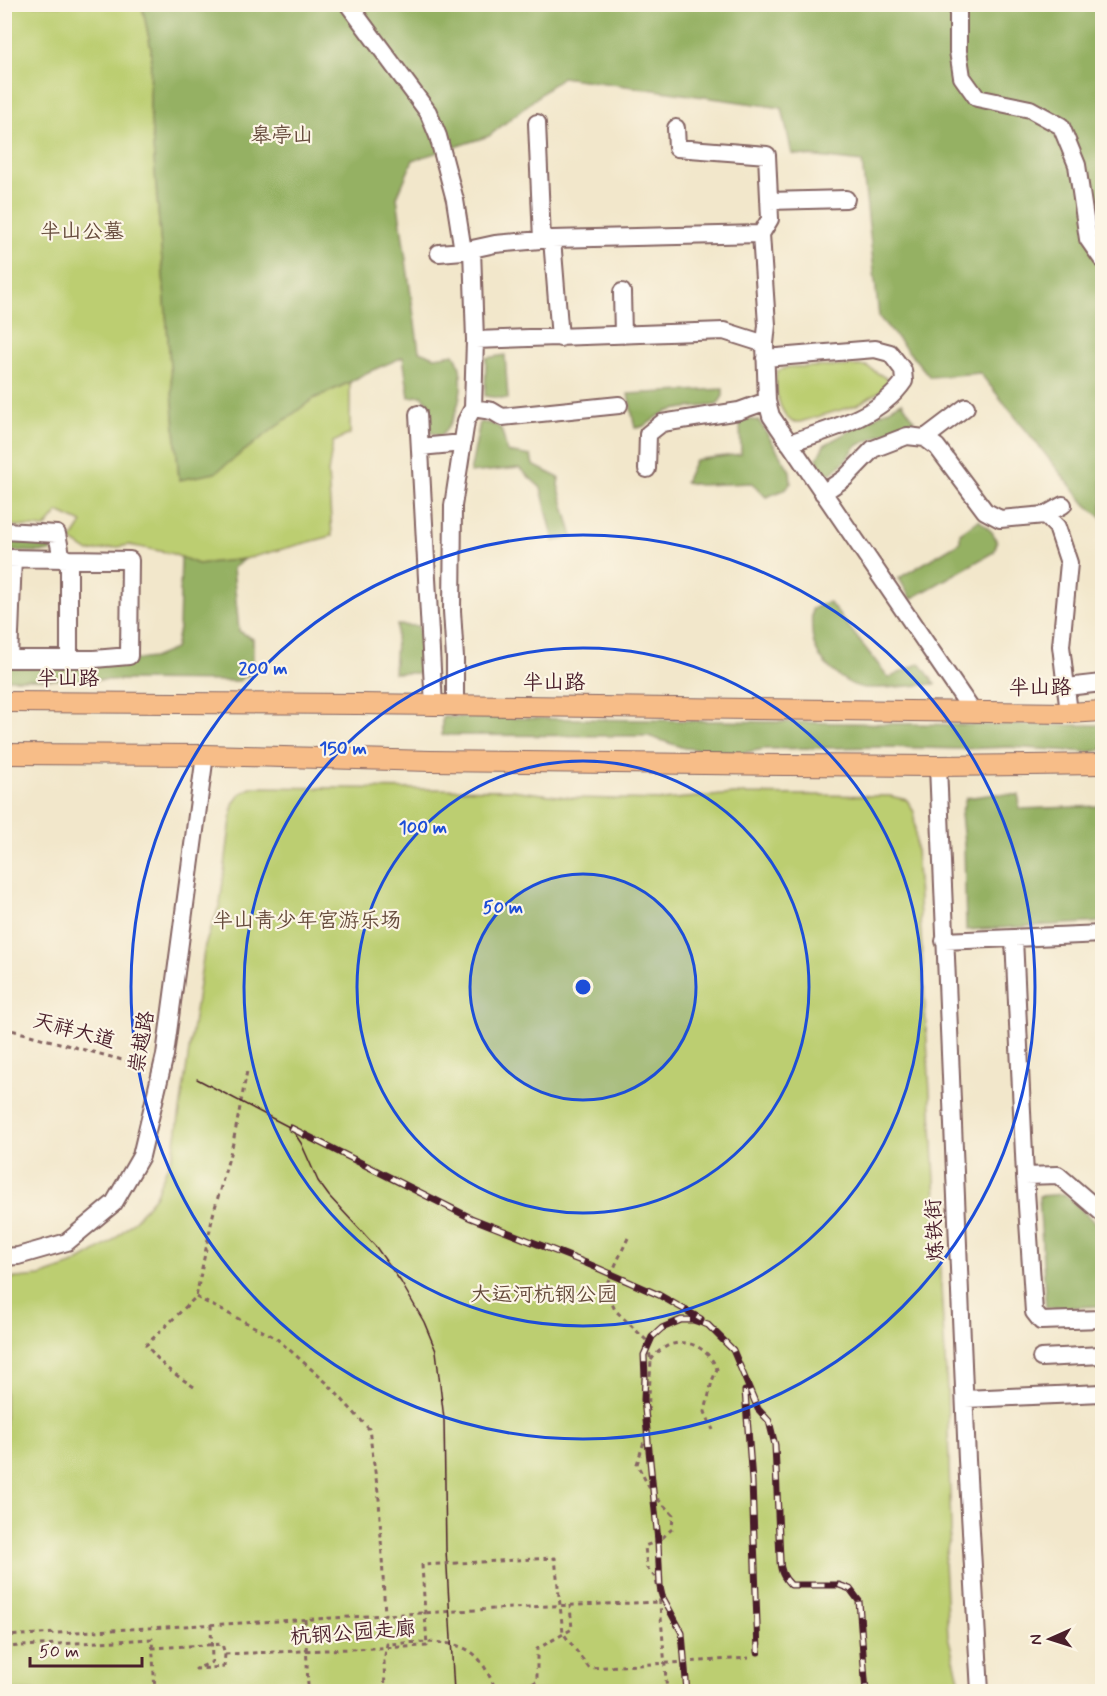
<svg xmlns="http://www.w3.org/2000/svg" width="1107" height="1696" font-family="Mynerve,'LXGW WenKai TC',sans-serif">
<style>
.green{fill:#bcce71;stroke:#83764e;stroke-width:1.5}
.forest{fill:#95b163;stroke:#706847;stroke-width:1.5}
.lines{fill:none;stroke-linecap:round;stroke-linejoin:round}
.minor-casing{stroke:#856563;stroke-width:20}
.major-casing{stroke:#856563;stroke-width:22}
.path{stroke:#856563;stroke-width:3;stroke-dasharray:4.5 4.5;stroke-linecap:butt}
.minor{stroke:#fff;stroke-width:16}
.major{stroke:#f7bd88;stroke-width:20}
.tram{stroke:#4a1f2b;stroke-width:1.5}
.rail-casing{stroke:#4a1f2b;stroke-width:7}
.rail{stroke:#fcf5e5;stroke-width:4.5;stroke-dasharray:14;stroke-linecap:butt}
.path-bridge{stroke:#856563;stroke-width:3;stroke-dasharray:4.5 4.5;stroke-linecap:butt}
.ring{fill:none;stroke:#1d4ed8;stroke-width:3}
.labels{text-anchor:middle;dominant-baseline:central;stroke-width:4.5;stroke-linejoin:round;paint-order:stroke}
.park-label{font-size:21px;fill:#664b3c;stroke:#fcf5e5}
.street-label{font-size:21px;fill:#4a1f2b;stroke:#fcf5e5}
.centre{fill:#1d4ed8;stroke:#fcf5e5;stroke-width:3}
.ring-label{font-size:18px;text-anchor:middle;font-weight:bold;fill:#1d4ed8;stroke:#fcf5e5;stroke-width:4.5;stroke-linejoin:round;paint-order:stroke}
</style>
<rect width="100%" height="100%" fill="#fcf5e5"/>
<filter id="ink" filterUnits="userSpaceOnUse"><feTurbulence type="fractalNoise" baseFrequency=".0167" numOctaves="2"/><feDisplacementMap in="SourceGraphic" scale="12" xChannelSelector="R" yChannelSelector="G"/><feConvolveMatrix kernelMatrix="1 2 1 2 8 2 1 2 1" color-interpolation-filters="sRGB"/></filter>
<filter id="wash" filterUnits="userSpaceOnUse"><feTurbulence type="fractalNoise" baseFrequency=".008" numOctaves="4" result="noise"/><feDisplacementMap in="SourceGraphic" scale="24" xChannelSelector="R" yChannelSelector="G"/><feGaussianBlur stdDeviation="1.35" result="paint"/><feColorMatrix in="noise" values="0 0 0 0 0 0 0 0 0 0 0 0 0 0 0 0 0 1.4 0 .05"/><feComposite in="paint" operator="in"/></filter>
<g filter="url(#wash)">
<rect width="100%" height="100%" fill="#f2e7cb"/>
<path class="green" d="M 4,5 L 142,5 L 151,48 L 150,107 L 179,480 L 313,399 L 350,382 L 350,434 L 333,442 L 328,473 L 332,536 L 245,559 L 198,564 L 170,553 L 129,545 L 89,552 L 71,540 L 82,523 L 58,512 L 45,528 L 5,525 Z
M 866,366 L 894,383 L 857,405 L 800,422 L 792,422 C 779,412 773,387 777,371 L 789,367 Z
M 252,787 L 511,790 L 573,798 L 663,800 L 734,794 L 890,796 L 907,800 L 914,812 L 947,1392 L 951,1532 L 944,1562 L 948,1636 L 962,1691 L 5,1691 L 5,1279 L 40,1276 L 72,1265 L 110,1243 L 134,1221 L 155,1196 L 174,1150 L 205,945 L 220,904 L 233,804 L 240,794 Z"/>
<path class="forest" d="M 142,5 L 1102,5 L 1102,518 L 1086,505 L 980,373 L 930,377 L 879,317 L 862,162 L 792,154 L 782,108 L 562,77 L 489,136 L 413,160 L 397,197 L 419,351 L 435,357 L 454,354 C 469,375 459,421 440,436 L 431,433 L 428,402 L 422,396 L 409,397 L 403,357 L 366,373 L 350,382 L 313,399 L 215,473 L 179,480 L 150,107 L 151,48 Z
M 505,355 L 508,399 L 485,396 L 486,358 Z
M 723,389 L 723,396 L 717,405 C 701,407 684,407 669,411 C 655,415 648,428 635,428 L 628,394 Z
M 902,402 L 914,420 L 856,446 L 846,460 L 832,473 L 822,473 L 817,459 L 824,445 Z
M 747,419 L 759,421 L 790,471 L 791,483 L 784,490 L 766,497 L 752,483 L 699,485 L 685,482 L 695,460 L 741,454 L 740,422 Z
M 480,422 C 506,425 501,429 507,452 L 531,456 L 533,465 L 559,478 L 558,485 L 573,537 L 554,541 L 541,488 L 519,468 L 470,473 Z
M 979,520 L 992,532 L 997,542 L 994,552 L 911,599 L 899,578 L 960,542 L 960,533 Z
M 5,541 L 48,542 L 51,552 L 5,551 Z
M 181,557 L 198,564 L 245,559 L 233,568 L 239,631 L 253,639 L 253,672 L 239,681 L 5,679 L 4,665 L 100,664 L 153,658 L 175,649 L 179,628 Z
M 829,602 L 889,678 L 920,663 L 935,684 C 912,685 888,689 865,688 C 855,687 848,683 840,677 C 813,657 810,641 812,609 Z
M 397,625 L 419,626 L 421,673 L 394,673 Z
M 442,717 L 976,725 L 1102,725 L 1102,750 L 1089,752 L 1009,747 L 962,749 L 882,747 L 764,749 L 742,753 L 684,748 L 648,736 L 442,735 Z
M 995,794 L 1019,795 L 1019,809 L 1102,806 L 1102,922 L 966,930 L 964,842 L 961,814 L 966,798 Z
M 1064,1194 L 1102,1229 L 1102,1306 L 1046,1308 L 1039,1196 Z"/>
</g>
<g filter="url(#ink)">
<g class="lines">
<defs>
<path id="minor" d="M 348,4 L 428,112 L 438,136 L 455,200 L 463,251
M 958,4 L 958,51 L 962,77 L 977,98 L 1030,109 L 1061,126 L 1077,165 L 1088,239 L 1102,259
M 537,123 L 542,240
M 769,201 L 846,199
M 761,234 L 767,325 L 765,344 L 767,401 L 771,416 L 973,712
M 552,239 L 560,338
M 439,253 L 463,251 L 495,244 L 552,239 L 761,234 L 770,219 L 767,155 L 677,148 L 676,128
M 622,292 L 623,335
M 475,340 L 724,331 L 765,344
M 765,358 L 875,349 L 890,353 L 903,370 L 904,381 C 880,417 828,430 789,443
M 473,408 L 492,411 L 502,417 L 619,405
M 418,414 L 434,706
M 925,438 L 966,407
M 420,447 L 463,443
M 647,469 L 648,434 L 662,423 L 739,411 L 767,401
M 823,493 L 845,478 L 873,449 L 907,436 L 925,438 L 937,447 L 985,511 L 1000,519 L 1045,515 L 1057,527 L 1069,563 L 1061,646 L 1069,713
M 1045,515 L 1063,505
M 4,531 L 57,534 L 62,559
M 4,558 L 130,560 L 129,656 L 94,659 L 4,659
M 9,659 L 13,558
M 69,659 L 69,559
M 1067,687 L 1102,683
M 455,707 L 455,658 L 452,611 L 453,506 L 466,421 L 473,408 L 475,340 L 472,249
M 938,766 L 967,1460 L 980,1692
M 1014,938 L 1025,1176 L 1034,1312 L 1041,1321 L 1102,1319
M 944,941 L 1102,934
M 1025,1176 L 1058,1175 L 1102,1213
M 4,1257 L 18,1256 L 67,1242 L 114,1203 L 141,1156 L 165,1055 L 205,755
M 1041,1358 L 1102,1355
M 965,1399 L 1102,1393"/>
<path id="major" d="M 4,702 L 358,704 L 1069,713 L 1102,711
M 4,754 L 205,755 L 430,761 L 786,765 L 938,766 L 1102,764"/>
</defs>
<use href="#minor" class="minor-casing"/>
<use href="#major" class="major-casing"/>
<path class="path" d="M 4,1028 L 137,1064
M 628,1238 L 608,1281 L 608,1295 L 615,1310 L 646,1340 L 651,1360 L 647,1432 L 637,1464 L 652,1493 L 673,1515 L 672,1529 L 660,1540 L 645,1546 L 647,1568 L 655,1577 L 659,1592 L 667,1692
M 196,1297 L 276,1338 L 327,1383 L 369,1429 L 379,1499 L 385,1615
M 651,1360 C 671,1333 704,1339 717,1369 L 712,1381 L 705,1412 L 713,1430
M 194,1387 L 166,1368 L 146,1345 L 196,1297 L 213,1215 L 233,1143 L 247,1071
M 305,1619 L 308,1686 L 310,1692
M 211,1624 L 212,1662 L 196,1669 L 224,1667
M 4,1636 L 549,1606 L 660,1602
M 4,1647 L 152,1639 L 155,1692
M 498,1691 L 523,1690 L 537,1681 L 537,1649 L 572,1629 L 570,1605
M 385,1692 L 384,1661 L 387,1644 C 412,1643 459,1636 478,1658 C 486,1667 491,1680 497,1691"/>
<use href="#minor" class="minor"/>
<use href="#major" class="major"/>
<path class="tram" d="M 197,1079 L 291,1128 L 301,1143 L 318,1181 L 329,1196 L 376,1247 L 401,1282 L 424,1322 L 436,1351 L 444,1419 L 446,1550 L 454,1692"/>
<defs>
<path id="rail" d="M 291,1128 L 471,1218 L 586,1263 L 659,1295 L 701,1319
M 745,1391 L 752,1481 L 758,1652
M 687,1692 L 682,1633 L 662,1596 L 660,1587 L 658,1541 L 644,1400 L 645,1377 L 644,1355 L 652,1337 L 662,1328 L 681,1320 L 693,1320 L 708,1325 L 733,1350 L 758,1409 L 769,1421 L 775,1445 L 780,1559 C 780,1570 783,1577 791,1585 L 839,1585 L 850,1589 L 859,1601 L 866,1692"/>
</defs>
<use href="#rail" class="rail-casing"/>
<use href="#rail" class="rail"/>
<path class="path-bridge" d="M 152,1648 L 222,1644 L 225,1654 L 224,1667
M 225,1654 L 427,1646 L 422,1565 L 555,1558 L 563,1633 L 589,1668 L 749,1658"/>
</g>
</g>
<circle cx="583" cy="987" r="113" fill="#1d4ed8" fill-opacity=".12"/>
<g class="ring">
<circle cx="583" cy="987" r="113"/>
<circle cx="583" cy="987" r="226"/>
<circle cx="583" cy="987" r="339"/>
<circle cx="583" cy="987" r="452"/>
</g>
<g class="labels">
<g class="park-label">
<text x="282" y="136">皋亭山</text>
<text x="82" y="232">半山公墓</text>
<text x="307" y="921">半山青少年宫游乐场</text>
<text x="544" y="1295">大运河杭钢公园</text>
</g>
<g class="street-label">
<text x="68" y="679">半山路</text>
<text x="554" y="683">半山路</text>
<text x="1040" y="688">半山路</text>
<text transform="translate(74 1031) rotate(15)">天祥大道</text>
<text transform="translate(142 1042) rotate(-80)">崇越路</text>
<text transform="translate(935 1230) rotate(-93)">炼铁街</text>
<text transform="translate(353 1633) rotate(-4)">杭钢公园走廊</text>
</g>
</g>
<circle cx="583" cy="987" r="9" class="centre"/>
<g class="ring-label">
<text x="263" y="674">200 m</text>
<text x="343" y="754">150 m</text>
<text x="423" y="833">100 m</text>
<text x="503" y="913">50 m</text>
</g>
<rect width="1107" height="1696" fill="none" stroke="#fcf5e5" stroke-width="24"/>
<g transform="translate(1050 1639) rotate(267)" stroke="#fcf5e5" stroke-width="4.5" paint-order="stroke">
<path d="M0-4.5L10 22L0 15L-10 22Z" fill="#4a1f2b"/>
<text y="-9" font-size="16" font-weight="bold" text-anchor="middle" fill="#4a1f2b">N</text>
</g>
<path d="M30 1657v9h112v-9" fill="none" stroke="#4a1f2b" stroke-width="3"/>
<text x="39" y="1657" font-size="18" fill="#4a1f2b" stroke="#fcf5e5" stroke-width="4.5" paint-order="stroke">50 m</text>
</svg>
